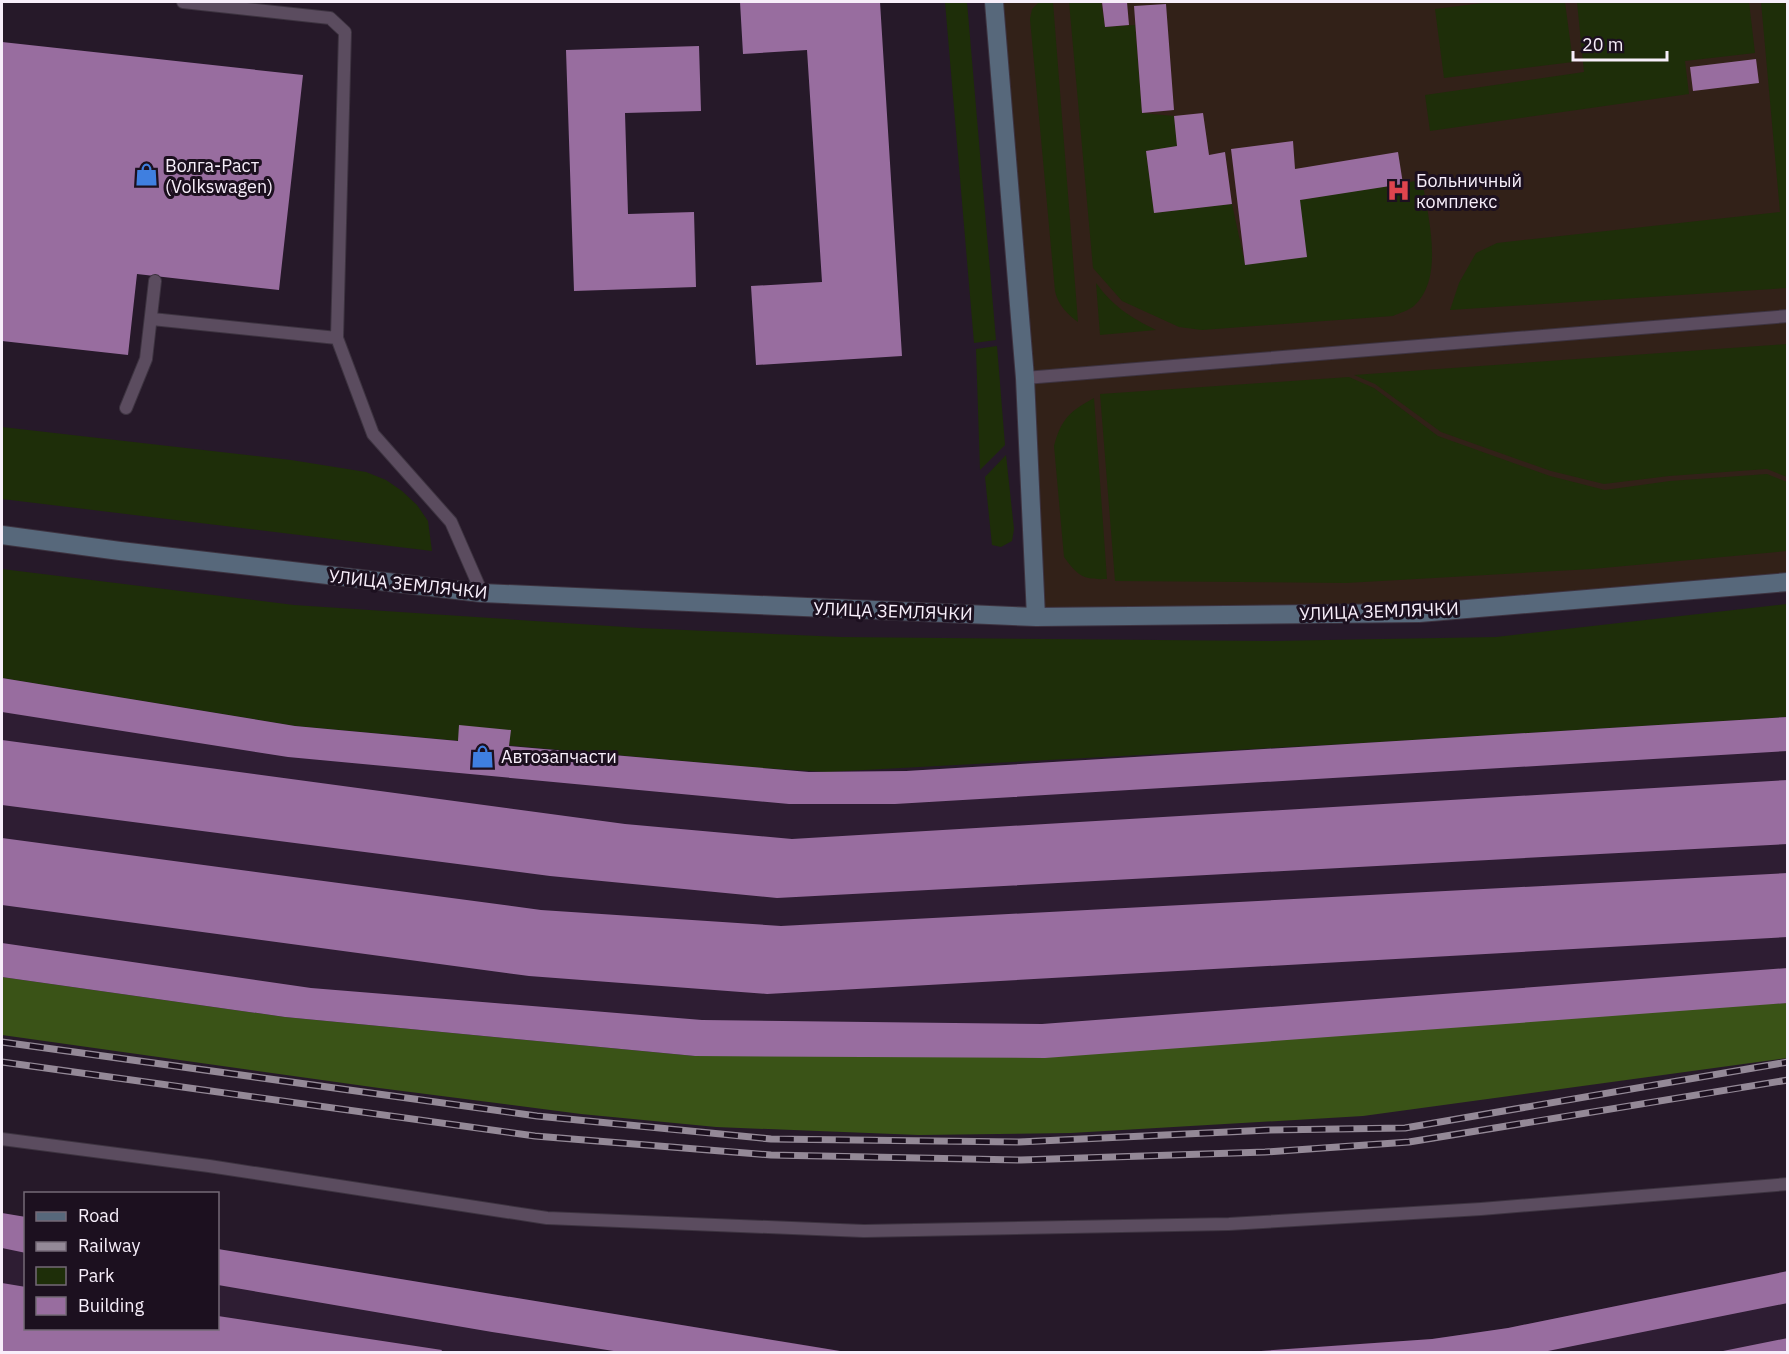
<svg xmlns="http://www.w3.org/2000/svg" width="1789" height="1354" font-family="'IBM Plex Sans',sans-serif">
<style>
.built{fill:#2e1d33}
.medical{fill:#322118}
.green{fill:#1e2e09}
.forest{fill:#3a5317}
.building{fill:#986d9f}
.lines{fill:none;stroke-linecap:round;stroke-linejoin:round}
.lane-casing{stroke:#3d3340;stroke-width:14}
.secondary-casing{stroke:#3d3340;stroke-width:20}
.lane{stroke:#5b4c5f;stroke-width:12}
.secondary{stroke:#57687b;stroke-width:18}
.rail-casing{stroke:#948997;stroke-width:7}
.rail{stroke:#1c101f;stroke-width:4.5;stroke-dasharray:14;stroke-linecap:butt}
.labels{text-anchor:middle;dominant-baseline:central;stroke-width:6;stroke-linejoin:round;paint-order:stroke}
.poi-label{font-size:18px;fill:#f7eefa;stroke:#1c101f;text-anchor:start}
.street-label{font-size:18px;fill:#f7eefa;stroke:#1c101f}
</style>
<rect width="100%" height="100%" fill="#261929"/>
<path class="built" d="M 2,678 L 295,726 L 458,741 L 456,767 L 508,770 L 509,746 L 809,772 L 906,771 L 1787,717 L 1787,1003 L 1045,1058 L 285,1017 L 2,977 Z
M 2,1213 L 25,1217 L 26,1328 L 218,1328 L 218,1249 L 848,1352 L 2,1352 Z
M 1787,1271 L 1787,1352 L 1237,1352 L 1432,1339 L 1508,1328 Z"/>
<path class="medical" d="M 994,2 L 1787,2 L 1787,582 L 1419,613 L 1036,617 Z"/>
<path class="green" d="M 945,2 L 967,2 L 996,340 L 974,343 Z
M 1039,2 L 1053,2 L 1078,322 C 1067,314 1058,305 1055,291 L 1030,19 L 1032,9 Z
M 1069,2 L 1101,2 L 1105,27 L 1135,25 L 1142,113 L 1174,116 L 1177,146 L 1146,151 L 1154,213 L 1232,204 L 1245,264 L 1300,200 L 1422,180 C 1428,216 1445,278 1414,306 C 1409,310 1400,313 1393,316 L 1202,330 L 1179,327 L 1122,301 L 1093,268 Z
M 1491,2 L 1565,2 L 1573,62 L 1444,78 L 1435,9 Z
M 1577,2 L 1749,2 L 1755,53 L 1685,61 L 1689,94 L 1430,131 L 1425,95 L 1584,72 Z
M 1761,2 L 1785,2 L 1788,27 L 1787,288 L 1450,310 L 1459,283 L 1476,253 L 1497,243 L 1780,212 Z
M 1096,283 C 1114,307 1130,317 1156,330 L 1100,335 Z
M 1787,344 L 1787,477 L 1767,469 L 1669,476 L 1604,484 L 1551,471 L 1441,432 L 1375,384 L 1354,375 Z
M 997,346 L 1005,445 L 980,470 L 976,349 Z
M 1349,377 L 1374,388 L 1438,436 L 1550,476 L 1605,490 L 1670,481 L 1767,474 L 1787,482 L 1787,551 L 1592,569 L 1346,583 L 1115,581 L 1100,394 Z
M 1094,398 L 1107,579 C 1083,580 1078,576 1064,557 L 1054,446 C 1061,419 1070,411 1094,398 Z
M 2,427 L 291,460 L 366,472 L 386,480 L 402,491 L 417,505 L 428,521 L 432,551 L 2,499 Z
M 1006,455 L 1014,529 L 1012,541 L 1001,547 L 992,545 L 985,477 Z
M 2,569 L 294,605 L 640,628 L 841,637 L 1271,641 L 1496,637 L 1787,604 L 1787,717 L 1364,743 L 827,772 L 760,768 L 295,726 L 2,678 Z"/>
<path class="forest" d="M 2,977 L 285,1017 L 695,1056 L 1787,1003 L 1788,1058 L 1363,1116 L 1071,1133 L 919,1135 L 716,1127 L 581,1114 L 379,1088 L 2,1035 Z"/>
<path class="building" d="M 740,2 L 880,2 L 902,356 L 756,365 L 751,286 L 822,282 L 807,50 L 743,54 Z
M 1102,2 L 1127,2 L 1129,25 L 1105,27 Z
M 1166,4 L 1174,110 L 1142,113 L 1134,6 Z
M 2,42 L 303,75 L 279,290 L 137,274 L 128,355 L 2,341 Z
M 699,46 L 701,111 L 625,113 L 628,214 L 694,212 L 696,287 L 574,291 L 566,50 Z
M 1756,59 L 1759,83 L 1693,91 L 1690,67 Z
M 1203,113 L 1209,155 L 1225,152 L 1232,204 L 1154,213 L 1146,151 L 1177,146 L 1174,116 Z
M 1293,141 L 1295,169 L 1398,152 L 1403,184 L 1300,200 L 1307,257 L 1245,265 L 1231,149 Z
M 2,678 L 295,726 L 458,741 L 459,725 L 511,730 L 509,746 L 809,772 L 906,771 L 1788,717 L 1788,751 L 895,804 L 789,804 L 288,757 L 2,712 Z
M 2,740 L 625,824 L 792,839 L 1788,780 L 1788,844 L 777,898 L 550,876 L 2,805 Z
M 2,838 L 541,910 L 781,926 L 1788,873 L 1788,937 L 767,994 L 529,976 L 2,905 Z
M 2,943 L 311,988 L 702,1020 L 1042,1024 L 1788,968 L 1788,1003 L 1045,1058 L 695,1056 L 285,1017 L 2,977 Z
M 2,1213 L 26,1217 L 26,1253 L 2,1248 Z
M 218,1249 L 840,1351 L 840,1352 L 620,1352 L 492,1332 L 218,1285 Z
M 1788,1271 L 1788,1303 L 1543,1352 L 1261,1352 L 1261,1351 L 1432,1339 L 1508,1328 Z
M 2,1283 L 26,1287 L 26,1328 L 218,1328 L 218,1316 L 442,1350 L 441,1352 L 2,1352 Z
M 1788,1338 L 1788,1352 L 1723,1352 L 1723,1351 Z"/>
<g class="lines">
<defs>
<path id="lane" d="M 183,2 L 330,18 L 345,32 L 337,338 L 373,434 L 451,522 L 482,593
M 152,319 L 337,338
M 1025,378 L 1788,316
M 126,408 L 146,359 L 155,281
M 2,1139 L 209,1166 L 547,1218 L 864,1231 L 1229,1224 L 1481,1209 L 1788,1184"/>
<path id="secondary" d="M 994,2 L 1025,378 L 1036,617
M 2,535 L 120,551 L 482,593 L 1036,617 L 1419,613 L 1788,582"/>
</defs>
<use href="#lane" class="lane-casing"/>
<use href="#secondary" class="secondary-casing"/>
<use href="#lane" class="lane"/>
<use href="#secondary" class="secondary"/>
<defs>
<path id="rail" d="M 2,1042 L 537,1116 L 771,1139 L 1019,1142 L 1269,1130 L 1405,1128 L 1788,1062
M 2,1062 L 535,1136 L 771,1155 L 1021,1160 L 1265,1152 L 1409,1142 L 1788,1080"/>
</defs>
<use href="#rail" class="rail-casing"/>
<use href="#rail" class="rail"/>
</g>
<defs>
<symbol id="shop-bare" viewBox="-9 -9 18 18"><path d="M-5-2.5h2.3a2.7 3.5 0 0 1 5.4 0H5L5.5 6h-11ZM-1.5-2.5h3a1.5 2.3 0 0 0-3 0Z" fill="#3f7fe0" stroke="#1c101f" stroke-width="2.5" paint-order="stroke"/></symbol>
<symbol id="hospital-bare" viewBox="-9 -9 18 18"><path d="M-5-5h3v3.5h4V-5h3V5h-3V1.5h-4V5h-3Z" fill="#e0444e" stroke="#1c101f" stroke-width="2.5" paint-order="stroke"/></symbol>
</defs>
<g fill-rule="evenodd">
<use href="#shop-bare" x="130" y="158" width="33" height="33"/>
<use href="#hospital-bare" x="1382" y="174" width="33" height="33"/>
<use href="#shop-bare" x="466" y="740" width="33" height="33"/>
</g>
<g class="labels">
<g class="poi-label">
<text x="165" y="165">Волга-Раст<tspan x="165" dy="21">(Volkswagen)</tspan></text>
<text x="1416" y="180">Больничный<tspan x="1416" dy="21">комплекс</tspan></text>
<text x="501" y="756">Автозапчасти</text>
</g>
<g class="street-label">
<text transform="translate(408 584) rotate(6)">УЛИЦА ЗЕМЛЯЧКИ</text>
<text transform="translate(893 611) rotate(2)">УЛИЦА ЗЕМЛЯЧКИ</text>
<text transform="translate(1379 611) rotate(-2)">УЛИЦА ЗЕМЛЯЧКИ</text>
</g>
</g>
<rect width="1789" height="1354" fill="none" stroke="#f7eefa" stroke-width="6"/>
<rect x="24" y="1192" width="195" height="138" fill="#1c101f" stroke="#746977" stroke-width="1.5"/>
<rect x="36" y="1212" width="30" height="9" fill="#57687b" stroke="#746977" stroke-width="1.5"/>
<text x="78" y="1222" font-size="18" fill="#f7eefa">Road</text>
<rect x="36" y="1242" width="30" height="9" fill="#948997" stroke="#746977" stroke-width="1.5"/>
<text x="78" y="1252" font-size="18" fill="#f7eefa">Railway</text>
<rect x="36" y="1267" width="30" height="18" fill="#1e2e09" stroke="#746977" stroke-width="1.5"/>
<text x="78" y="1282" font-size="18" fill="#f7eefa">Park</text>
<rect x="36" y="1297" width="30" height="18" fill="#986d9f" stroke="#746977" stroke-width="1.5"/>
<text x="78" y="1312" font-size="18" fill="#f7eefa">Building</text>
<path d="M1573 51v9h94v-9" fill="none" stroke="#f7eefa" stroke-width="3"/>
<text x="1582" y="51" font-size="18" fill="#f7eefa" stroke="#1c101f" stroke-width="4.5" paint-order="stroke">20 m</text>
</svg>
